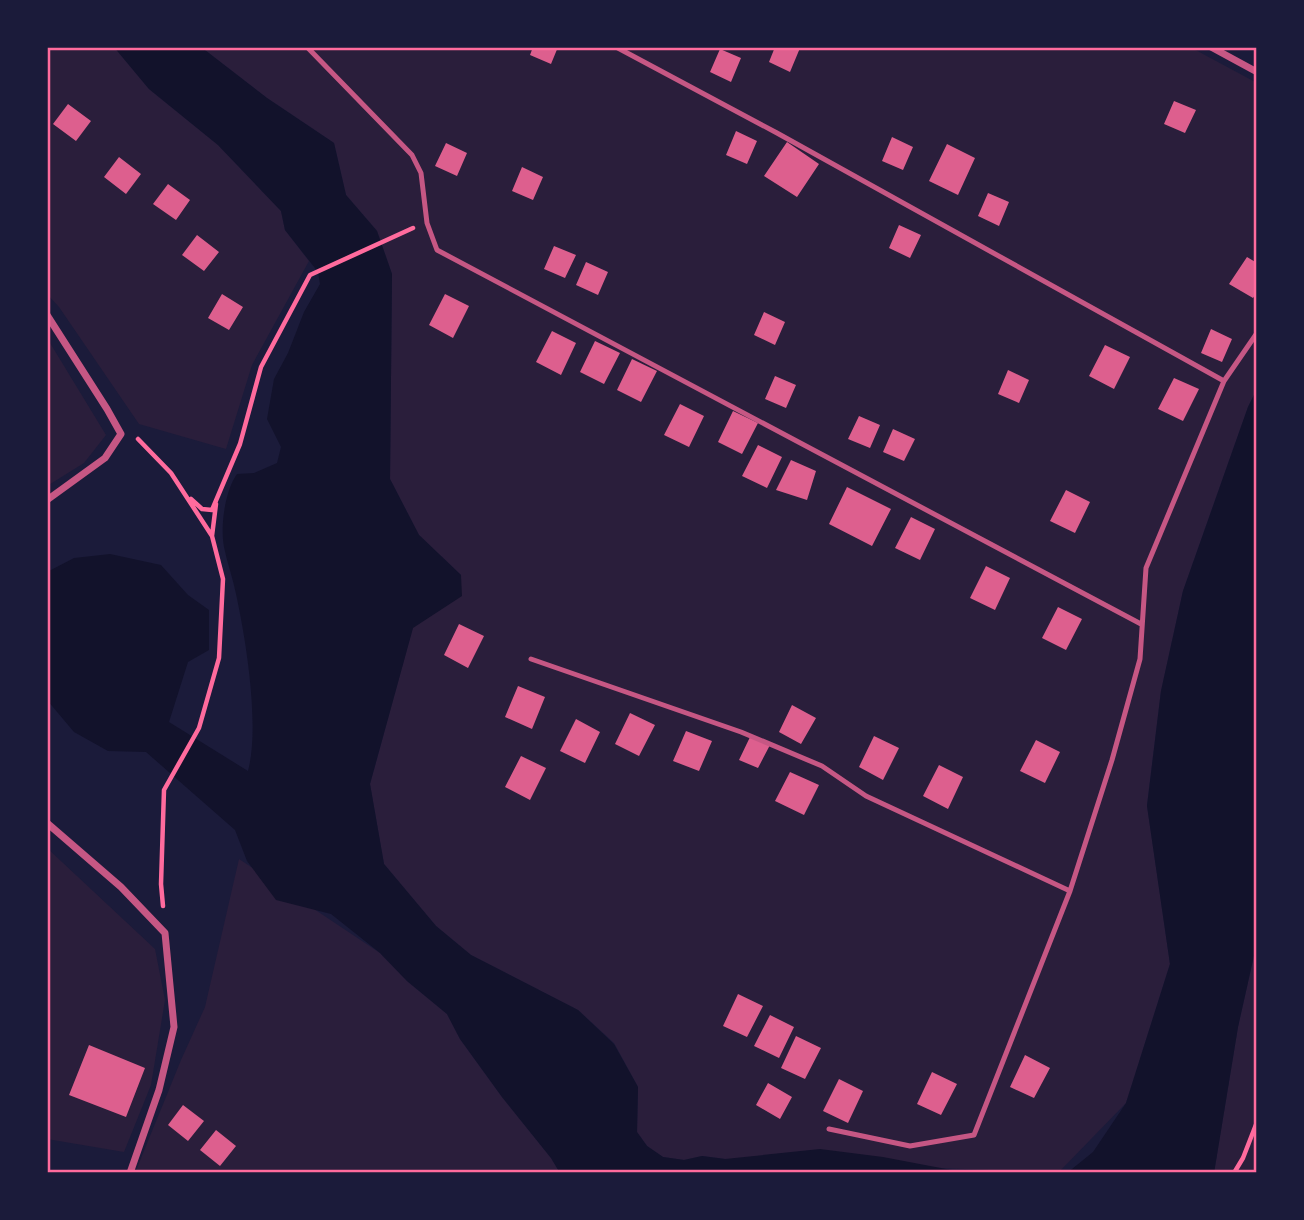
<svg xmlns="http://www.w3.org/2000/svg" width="1304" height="1220" font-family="'DejaVu Sans',sans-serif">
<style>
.green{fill:#2a1e3b}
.water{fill:#12122b}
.building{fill:#dd5f8e}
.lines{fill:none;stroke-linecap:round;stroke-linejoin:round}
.path{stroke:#ff6b9d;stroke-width:4.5}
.service{stroke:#c65784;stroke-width:5}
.minor{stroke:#c65784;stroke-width:7}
.neatline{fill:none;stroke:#ff6b9d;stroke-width:2.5}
</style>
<rect width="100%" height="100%" fill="#1b1b3a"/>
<path class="green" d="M 47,47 L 114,47 L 149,89 L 218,145 L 281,211 L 285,230 L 309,261 L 252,365 L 226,449 L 139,424 L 59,307 L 47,294 Z
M 201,47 L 1190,47 L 1257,83 L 1257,389 L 1248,407 L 1183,591 L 1161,691 L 1147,805 L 1170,964 L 1126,1103 L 1058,1173 L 725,1159 L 702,1156 L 684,1160 L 663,1157 L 647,1146 L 637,1132 L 638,1087 L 614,1043 L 578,1010 L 471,955 L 436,926 L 384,864 L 370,784 L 413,627 L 461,596 L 461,575 L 419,535 L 390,479 L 392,274 L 377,231 L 346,195 L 334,143 L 267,98 Z
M 47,338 L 106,435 L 84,463 L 47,486 Z
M 47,848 L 155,949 L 165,1000 L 151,1085 L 124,1152 L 47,1139 Z
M 239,859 L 380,953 L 407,981 L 447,1014 L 460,1039 L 502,1097 L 551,1158 L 560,1173 L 135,1173 L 181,1060 L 205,1007 Z
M 1257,942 L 1257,1173 L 1214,1173 L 1238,1027 Z"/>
<path class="water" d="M 114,47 L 201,47 L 267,98 L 334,143 L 346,195 L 377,231 L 392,274 L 390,479 L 419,535 L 461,575 L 462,596 L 413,628 L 370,784 L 384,864 L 436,926 L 471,955 L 578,1010 L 614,1044 L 638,1087 L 637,1132 L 647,1146 L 663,1157 L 684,1160 L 702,1156 L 725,1159 L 820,1149 L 883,1157 L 967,1173 L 560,1173 L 551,1158 L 502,1097 L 460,1039 L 447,1014 L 407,981 L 380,953 L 331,914 L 276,900 L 247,861 L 235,830 L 146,752 L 108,751 L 74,732 L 47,700 L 47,572 L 74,558 L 110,554 L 161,565 L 188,595 L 209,610 L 209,650 L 188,662 L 169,722 L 248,771 C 260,726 246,640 236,594 C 233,578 227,563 224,547 C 220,526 225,491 237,474 L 254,473 L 277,463 L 281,447 L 267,419 L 274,379 L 288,353 L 304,312 L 320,284 L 318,272 L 285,230 L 281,211 L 218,145 L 149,89 Z
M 1257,389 L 1257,942 L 1238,1027 L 1214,1173 L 1067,1173 L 1093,1152 L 1126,1103 L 1170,964 L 1147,806 L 1161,691 L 1183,591 L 1248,407 Z"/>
<path class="building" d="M 533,47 L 558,47 L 551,64 L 530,55 Z
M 775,47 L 800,48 L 790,72 L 769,62 Z
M 720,49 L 741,58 L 731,82 L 710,72 Z
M 1174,101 L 1196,110 L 1185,133 L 1164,124 Z
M 68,104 L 91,121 L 76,141 L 53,124 Z
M 736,131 L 757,141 L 747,164 L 726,155 Z
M 892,137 L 913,147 L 903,170 L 882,161 Z
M 787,142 L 819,164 L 797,197 L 764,176 Z
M 446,143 L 467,153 L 457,176 L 435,166 Z
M 947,144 L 975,158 L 958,195 L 929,181 Z
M 119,157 L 141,174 L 126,194 L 104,177 Z
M 522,167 L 543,177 L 533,200 L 512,191 Z
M 168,184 L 190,200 L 176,220 L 153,204 Z
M 988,193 L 1009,202 L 999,226 L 978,216 Z
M 899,225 L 921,235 L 910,258 L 889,248 Z
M 197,235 L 219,252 L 204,271 L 182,255 Z
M 554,246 L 576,255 L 565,278 L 544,269 Z
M 1247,257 L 1257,263 L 1257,292 L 1253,298 L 1229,284 Z
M 586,262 L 608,272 L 598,295 L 576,285 Z
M 222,294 L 243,307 L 229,330 L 208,318 Z
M 445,294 L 469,306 L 453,338 L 429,325 Z
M 764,312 L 785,322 L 775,345 L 754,335 Z
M 1211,329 L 1232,339 L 1222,362 L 1201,353 Z
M 552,331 L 576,343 L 561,375 L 536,362 Z
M 595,341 L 620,353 L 604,384 L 580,372 Z
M 1105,345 L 1130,357 L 1114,389 L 1089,376 Z
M 632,359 L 657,371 L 641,402 L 617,390 Z
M 1008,370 L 1029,380 L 1019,403 L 998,394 Z
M 775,376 L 796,385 L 786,408 L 765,399 Z
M 1174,378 L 1199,389 L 1183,421 L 1158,409 Z
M 680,404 L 704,416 L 689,447 L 664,435 Z
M 733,411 L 758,423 L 742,454 L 718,442 Z
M 859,416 L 880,425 L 870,448 L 848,439 Z
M 893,429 L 915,439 L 904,461 L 883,452 Z
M 758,445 L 782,457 L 767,488 L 742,476 Z
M 791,460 L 816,471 L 807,500 L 776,490 Z
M 847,487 L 891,509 L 872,546 L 829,524 Z
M 1066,490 L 1090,502 L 1075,533 L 1050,521 Z
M 911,517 L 935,529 L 920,560 L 895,548 Z
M 986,566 L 1010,578 L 995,610 L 970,598 Z
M 1058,607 L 1082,619 L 1066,650 L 1042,638 Z
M 459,624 L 484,636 L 468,668 L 444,655 Z
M 518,686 L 545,697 L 532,729 L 505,717 Z
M 792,705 L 816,718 L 801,744 L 779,732 Z
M 630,713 L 655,725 L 639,756 L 615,744 Z
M 576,719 L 600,732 L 585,763 L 560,751 Z
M 686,731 L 712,741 L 699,771 L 673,761 Z
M 874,736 L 899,748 L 883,780 L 859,767 Z
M 750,737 L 770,745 L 758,768 L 739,760 Z
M 1036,740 L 1060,752 L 1045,783 L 1020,771 Z
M 521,756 L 546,768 L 530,800 L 505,787 Z
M 939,765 L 963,777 L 948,809 L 923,796 Z
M 790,772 L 819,785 L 804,815 L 775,801 Z
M 738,994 L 763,1006 L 747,1037 L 723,1026 Z
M 770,1015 L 794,1027 L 779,1058 L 754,1046 Z
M 796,1036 L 821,1048 L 805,1079 L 781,1068 Z
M 89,1045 L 145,1068 L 126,1117 L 69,1095 Z
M 1025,1055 L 1050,1068 L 1034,1098 L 1010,1087 Z
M 932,1072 L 957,1084 L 941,1115 L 917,1104 Z
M 839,1079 L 863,1091 L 848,1123 L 823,1111 Z
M 768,1083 L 792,1097 L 780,1119 L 756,1105 Z
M 183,1105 L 204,1121 L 188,1141 L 168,1125 Z
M 216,1130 L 236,1146 L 220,1166 L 200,1150 Z"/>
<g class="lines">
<path class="path" d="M 138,439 L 171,473 L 212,536 L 223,579 L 219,658 L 199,728 L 164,790 L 161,884 L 163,906
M 191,499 L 202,509 L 212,510 L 240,444 L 261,367 L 310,275 L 413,228
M 212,536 L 216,504
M 1234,1173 L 1243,1158 L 1257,1122"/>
<path class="service" d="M 307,47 L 412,155 L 421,173 L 427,223 L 437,250 L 1141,624
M 616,47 L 777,133 L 1224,381
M 531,659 L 741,732 L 822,766 L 866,796 L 1070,891
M 829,1129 L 910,1146 L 974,1135 L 1070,891 L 1112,760 L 1140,659 L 1146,568 L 1224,381 L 1257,333"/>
<path class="minor" d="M 1211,47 L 1257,72
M 47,315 L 107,409 L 121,434 L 105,458 L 47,500
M 47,823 L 121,887 L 165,933 L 174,1027 L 159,1090 L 130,1173"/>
</g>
<rect width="1304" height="1220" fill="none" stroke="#1b1b3a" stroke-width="98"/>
<rect x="49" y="49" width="1206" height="1122" class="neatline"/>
</svg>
